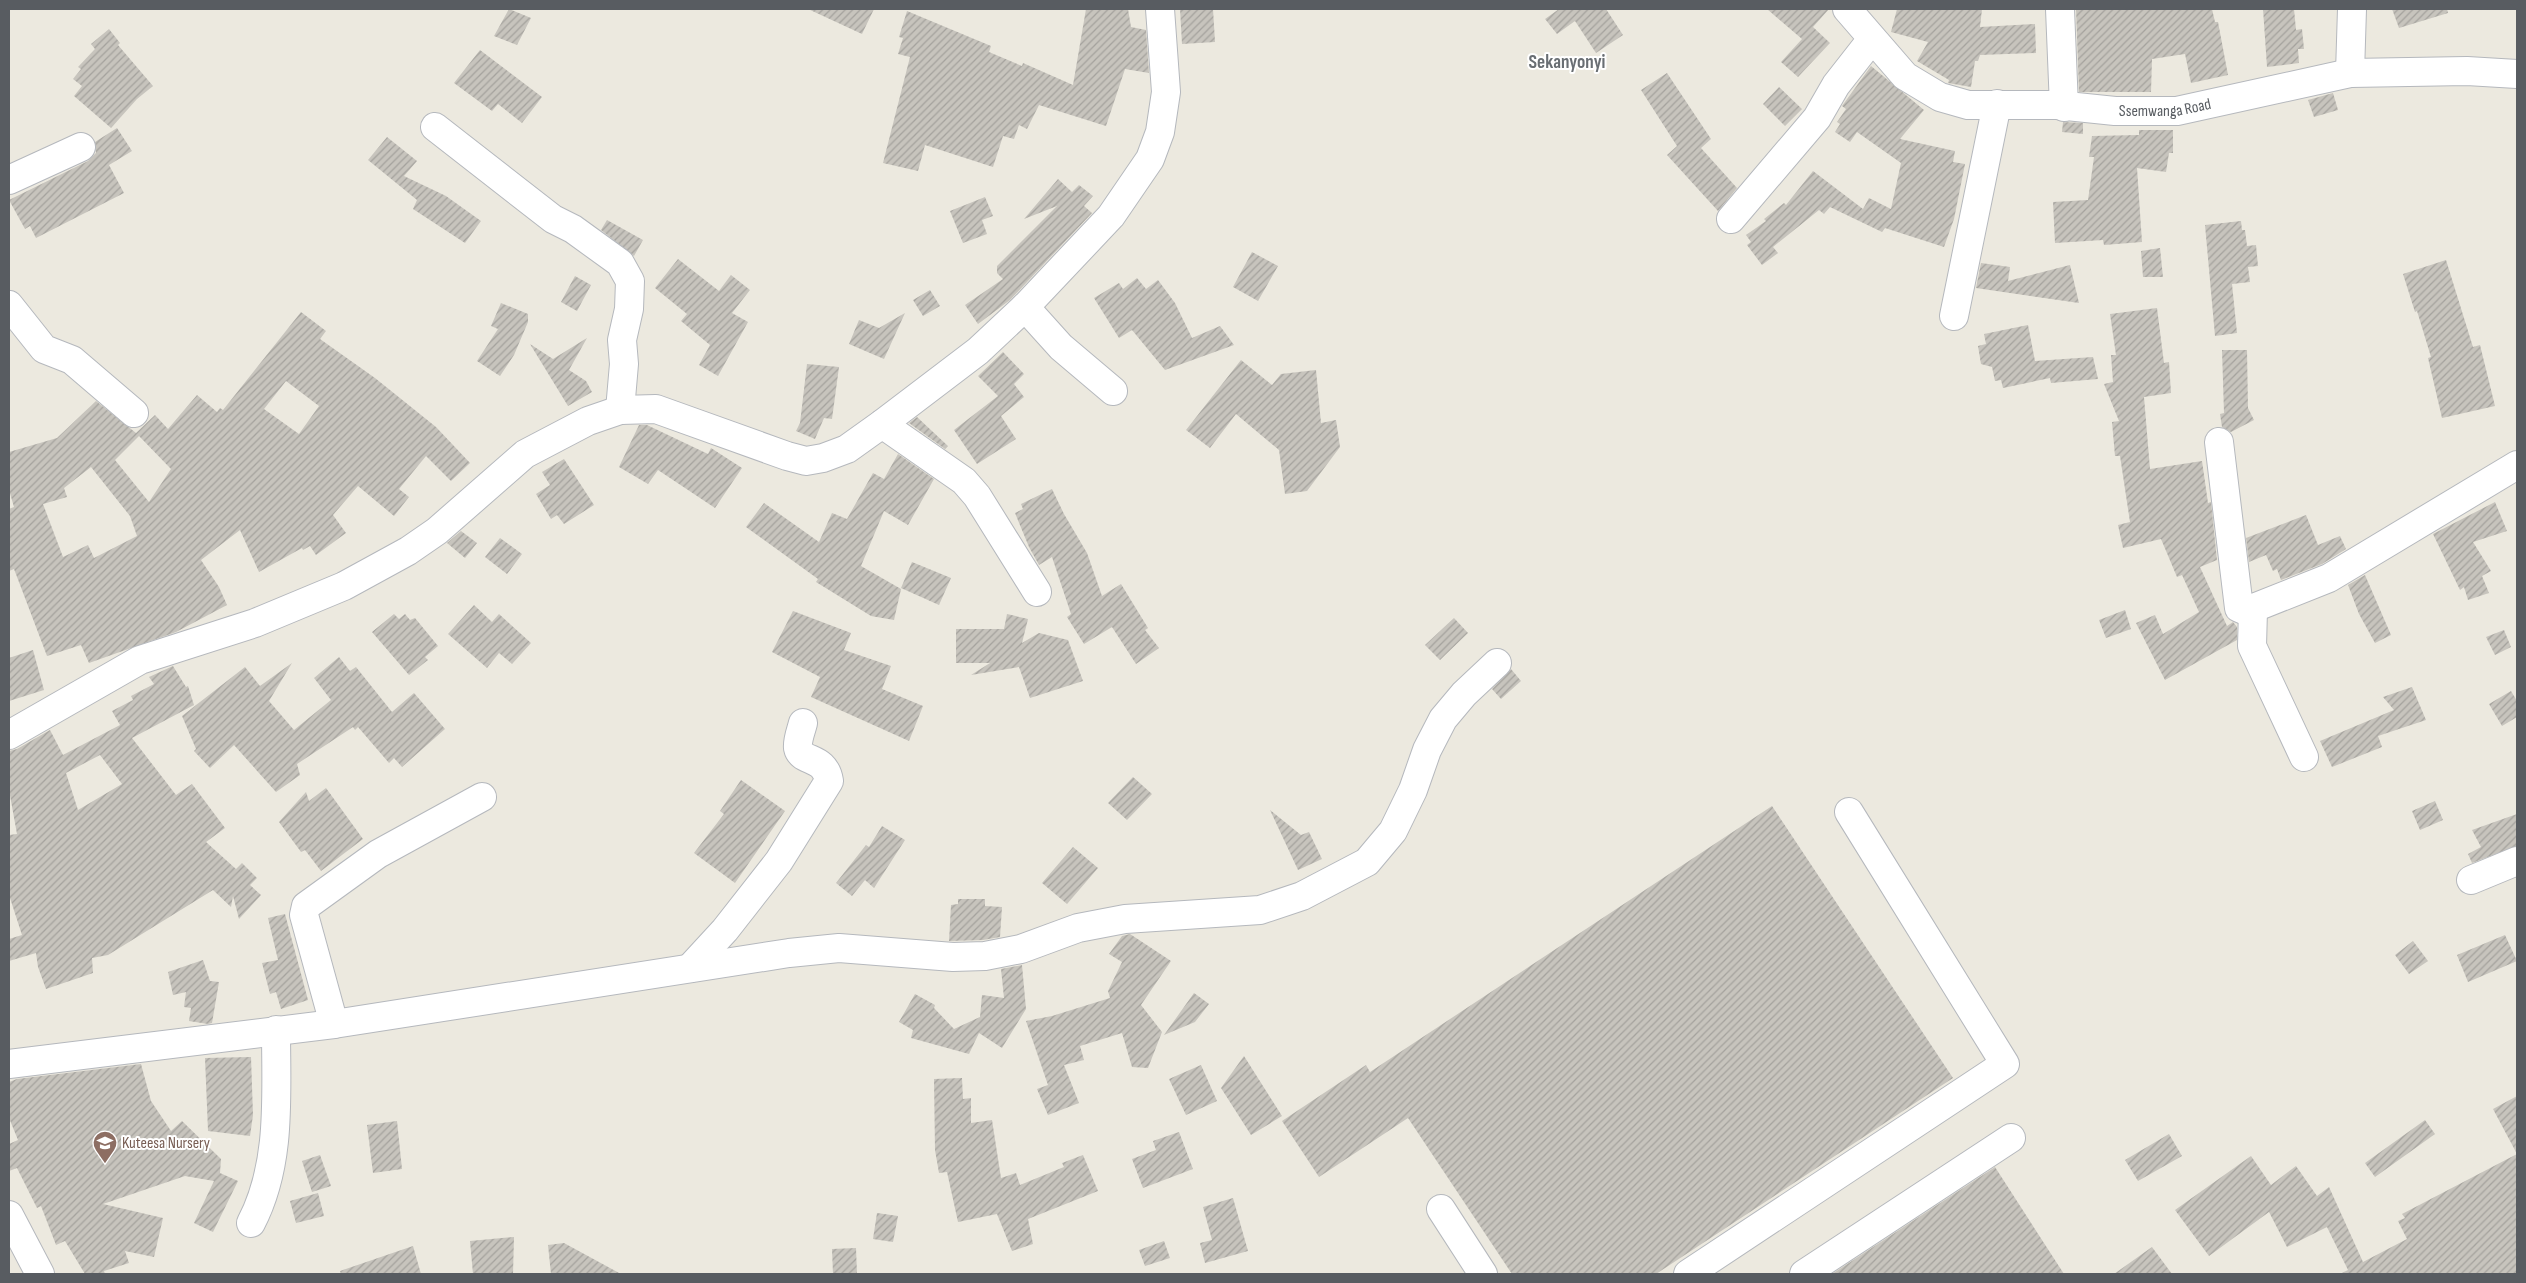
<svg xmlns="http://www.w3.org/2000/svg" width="2526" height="1283" font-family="'Sofia Sans Condensed',sans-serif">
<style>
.building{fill:url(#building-hatch);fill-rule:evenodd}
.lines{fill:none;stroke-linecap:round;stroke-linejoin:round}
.minor-casing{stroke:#b5b8bd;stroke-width:30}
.minor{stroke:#fff;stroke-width:28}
.labels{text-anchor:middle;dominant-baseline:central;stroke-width:4;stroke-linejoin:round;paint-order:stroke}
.street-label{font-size:16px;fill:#585c61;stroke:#fff}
.education-label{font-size:16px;fill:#785e54;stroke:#fff;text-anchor:start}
.quarter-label{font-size:19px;font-weight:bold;fill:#696e73;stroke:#fff}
</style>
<defs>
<pattern id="building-hatch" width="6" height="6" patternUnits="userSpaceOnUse" patternTransform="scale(1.25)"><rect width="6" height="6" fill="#c7c4bd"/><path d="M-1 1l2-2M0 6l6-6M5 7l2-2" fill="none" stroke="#a4a29d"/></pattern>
</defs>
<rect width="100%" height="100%" fill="#ece9df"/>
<path class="building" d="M 509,9 L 531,18 L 517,45 L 494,36 Z
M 808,9 L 874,9 L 862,34 Z
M 1086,9 L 1128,9 L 1131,27 L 1146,30 L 1149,73 L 1125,69 L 1106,126 L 1039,105 L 1027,129 L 1019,125 L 1014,139 L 1003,136 L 993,167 L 925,145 L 918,171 L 883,163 L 910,57 L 898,54 L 903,38 L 899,37 L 907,11 L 991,46 L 989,52 L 1022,66 L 1023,63 L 1073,85 Z
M 1180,9 L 1213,9 L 1215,42 L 1182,44 Z
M 1559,9 L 1606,9 L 1623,35 L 1596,53 L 1575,21 L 1557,34 L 1545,19 Z
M 1767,9 L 1829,9 L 1813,27 L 1830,43 L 1798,77 L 1781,62 L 1802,39 Z
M 1897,9 L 1982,9 L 1980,27 L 2035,24 L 2036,53 L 1980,55 L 1978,61 L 1975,61 L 1971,87 L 1948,83 L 1949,80 L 1917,61 L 1928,42 L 1891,32 Z
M 2076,9 L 2212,9 L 2215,22 L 2218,22 L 2228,75 L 2191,83 L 2185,54 L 2152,59 L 2151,92 L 2079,92 Z
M 2263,9 L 2294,9 L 2296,30 L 2302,29 L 2304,49 L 2298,49 L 2299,63 L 2267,67 Z
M 2392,9 L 2447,9 L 2448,13 L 2399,28 Z
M 109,29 L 120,43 L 118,45 L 153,86 L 137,99 L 111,128 L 74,96 L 82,86 L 73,79 L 81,69 L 78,67 L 95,49 L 91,44 Z
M 480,50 L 542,97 L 522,123 L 498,104 L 492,111 L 454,83 Z
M 1871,66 L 1924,110 L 1900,139 L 1955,151 L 1953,162 L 1965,164 L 1954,219 L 1944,247 L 1885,228 L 1882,232 L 1830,207 L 1824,214 L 1819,210 L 1773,247 L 1778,253 L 1762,265 L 1747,245 L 1751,242 L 1746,235 L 1766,221 L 1764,219 L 1784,203 L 1786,205 L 1813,171 L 1863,209 L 1869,198 L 1891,209 L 1901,163 L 1857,132 L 1850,142 L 1835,132 L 1840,124 L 1837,122 L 1846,109 L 1842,106 Z
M 1667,73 L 1711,139 L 1701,148 L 1737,188 L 1718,211 L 1667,155 L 1677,146 L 1641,90 Z
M 1779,87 L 1802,109 L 1785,126 L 1763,104 Z
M 2333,93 L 2338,110 L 2314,117 L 2308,100 Z
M 2063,122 L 2083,123 L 2083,134 L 2062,132 Z
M 117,128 L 132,151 L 109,165 L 124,193 L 36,238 L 30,226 L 25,229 L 9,200 L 88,161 L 96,153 L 95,142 Z
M 2139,130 L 2173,130 L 2173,153 L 2169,153 L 2166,172 L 2137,168 L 2142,242 L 2104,245 L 2103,240 L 2055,243 L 2053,202 L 2088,200 L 2094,157 L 2089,157 L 2092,136 L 2139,135 Z
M 387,137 L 417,161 L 404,176 L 446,196 L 481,221 L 465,243 L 413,209 L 417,200 L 368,160 Z
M 1058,179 L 1072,192 L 1079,185 L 1093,196 L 1084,206 L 1092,213 L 1010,300 L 978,324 L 965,305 L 1003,279 L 997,273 L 997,266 L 1057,206 L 1024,219 Z
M 985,197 L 993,216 L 982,220 L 987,234 L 963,243 L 950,211 Z
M 607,220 L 643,240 L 634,256 L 601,230 Z
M 2241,221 L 2242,230 L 2245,230 L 2247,246 L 2256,245 L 2258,266 L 2248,267 L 2250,282 L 2232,284 L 2237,333 L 2215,336 L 2205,225 Z
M 2160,248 L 2163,277 L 2143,277 L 2141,251 Z
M 1252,252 L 1278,266 L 1258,301 L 1233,287 Z
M 678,259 L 719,291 L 731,275 L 750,290 L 732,313 L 748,322 L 718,376 L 699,365 L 710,345 L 681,321 L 687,314 L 655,288 Z
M 2446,260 L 2473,347 L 2480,345 L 2495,406 L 2442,418 L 2428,358 L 2431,357 L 2417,311 L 2415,312 L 2403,274 Z
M 1981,263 L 2010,267 L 2008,281 L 2070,265 L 2079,303 L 1976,288 Z
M 575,276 L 591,285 L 577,311 L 561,302 Z
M 1137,278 L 1146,289 L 1158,280 L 1175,303 L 1192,338 L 1220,326 L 1234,345 L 1165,370 L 1132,330 L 1119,338 L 1094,298 L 1119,283 L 1123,289 Z
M 930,290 L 940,306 L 923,316 L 913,300 Z
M 501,303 L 528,314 L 528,322 L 514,355 L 500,376 L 477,361 L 498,329 L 491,326 Z
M 2157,308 L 2164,363 L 2169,362 L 2171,393 L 2144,397 L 2150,469 L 2202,461 L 2208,503 L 2211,502 L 2217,560 L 2200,567 L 2227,626 L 2233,622 L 2237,627 L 2237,640 L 2165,680 L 2136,623 L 2155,615 L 2163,634 L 2199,612 L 2182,575 L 2177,577 L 2161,539 L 2123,548 L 2118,525 L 2130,522 L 2120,456 L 2115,456 L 2112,422 L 2119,421 L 2104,384 L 2113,382 L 2111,355 L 2116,355 L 2110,314 Z
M 301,312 L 326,331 L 320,339 L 375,378 L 436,427 L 470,463 L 451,481 L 426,456 L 399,489 L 409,497 L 394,516 L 358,486 L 333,515 L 346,533 L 316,555 L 310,546 L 303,550 L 302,548 L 259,572 L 240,530 L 201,560 L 219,587 L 227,605 L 176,632 L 89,663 L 81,645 L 47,656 L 14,569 L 9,571 L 9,509 L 14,507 L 9,490 L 9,452 L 57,438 L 96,401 L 136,433 L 155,415 L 168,429 L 197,395 L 217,412 L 220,408 L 223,410 ZM 286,381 L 319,406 L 299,434 L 264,409 ZM 139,436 L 171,469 L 149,502 L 115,460 ZM 91,467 L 130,516 L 137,536 L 94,558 L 88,545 L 63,557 L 43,504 L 67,497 L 64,488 Z
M 905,313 L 884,359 L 849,344 L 859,320 L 879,328 Z
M 2028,325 L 2035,361 L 2093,357 L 2098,379 L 2051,383 L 2050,378 L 2003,388 L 2001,380 L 1995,381 L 1992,367 L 1981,364 L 1978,346 L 1986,344 L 1984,334 Z
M 587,338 L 569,370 L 586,381 L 592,392 L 568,406 L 530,344 L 553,359 Z
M 2222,350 L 2247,350 L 2248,408 L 2254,420 L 2231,432 L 2222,427 L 2220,414 L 2224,413 Z
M 1003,352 L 1024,374 L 1014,384 L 1024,397 L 1001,416 L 1016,439 L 977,464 L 954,430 L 998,396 L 978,376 Z
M 1241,360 L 1272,385 L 1281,374 L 1316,370 L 1321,423 L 1336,420 L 1340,447 L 1307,491 L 1285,494 L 1279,450 L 1236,414 L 1210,448 L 1186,430 Z
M 807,364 L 839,367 L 832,419 L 824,418 L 815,439 L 796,431 L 800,423 Z
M 917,417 L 948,446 L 945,449 L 909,423 Z
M 639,425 L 647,425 L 708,454 L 711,448 L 742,468 L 715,508 L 658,470 L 648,484 L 619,467 Z
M 898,454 L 934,479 L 908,525 L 884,511 L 861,566 L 901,589 L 894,620 L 871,616 L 816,582 L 818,579 L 746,527 L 764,503 L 819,542 L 832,513 L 847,519 L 873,473 L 884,479 Z
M 564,459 L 594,505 L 564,524 L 557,515 L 551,519 L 536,494 L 550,485 L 542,472 Z
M 1052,489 L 1064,514 L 1087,553 L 1102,596 L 1121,584 L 1148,628 L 1145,630 L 1159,648 L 1136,664 L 1112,627 L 1084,644 L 1067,617 L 1071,614 L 1052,557 L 1039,565 L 1029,547 L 1015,513 L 1023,509 L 1021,504 Z
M 2495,502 L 2507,531 L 2473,542 L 2491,571 L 2482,576 L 2489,593 L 2468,600 L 2464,587 L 2460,590 L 2433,534 Z
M 2306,515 L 2318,545 L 2340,536 L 2346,549 L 2322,564 L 2281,580 L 2277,569 L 2273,571 L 2266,555 L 2249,562 L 2246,538 Z
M 461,531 L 477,543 L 465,558 L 447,543 Z
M 500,538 L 522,554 L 507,574 L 485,557 Z
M 912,562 L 951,578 L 939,605 L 901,588 Z
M 2365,575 L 2391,635 L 2375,643 L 2359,614 L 2348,585 Z
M 474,605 L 492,622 L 499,614 L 531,643 L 512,664 L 499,653 L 487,668 L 448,634 Z
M 2125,610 L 2131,629 L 2106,638 L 2099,620 Z
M 793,611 L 851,633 L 844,650 L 891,666 L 882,689 L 923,706 L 909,741 L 811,697 L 820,677 L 772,652 Z
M 394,614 L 399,619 L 405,614 L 410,620 L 415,618 L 438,646 L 425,657 L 428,660 L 409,675 L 372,632 Z
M 1007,614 L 1028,619 L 1022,643 L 1039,633 L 1068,640 L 1083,681 L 1030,698 L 1019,667 L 971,675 L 990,663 L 956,663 L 956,629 L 1004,629 Z
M 1454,618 L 1468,633 L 1440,660 L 1425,645 Z
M 2504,630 L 2511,647 L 2495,655 L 2486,637 Z
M 33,650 L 44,690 L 9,701 L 9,658 Z
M 339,657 L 350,671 L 356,667 L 392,712 L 414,693 L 445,729 L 402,767 L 394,758 L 389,763 L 358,727 L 355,730 L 353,727 L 297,764 L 300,775 L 276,792 L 234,745 L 210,768 L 194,751 L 196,749 L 182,716 L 245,667 L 260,686 L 292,663 L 269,701 L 294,730 L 331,700 L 314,678 Z
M 173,666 L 186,687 L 188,686 L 194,705 L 132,738 L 176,795 L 192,784 L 225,828 L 206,842 L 236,869 L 242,863 L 257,878 L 250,885 L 261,895 L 239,919 L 233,896 L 231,907 L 213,890 L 108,955 L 92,958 L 93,973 L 46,989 L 38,967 L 36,953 L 9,961 L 9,939 L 22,935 L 9,895 L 9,835 L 17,834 L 9,790 L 9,751 L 17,749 L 50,730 L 63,755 L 120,725 L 112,711 L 133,700 L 131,696 L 154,684 L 149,677 ZM 100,755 L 122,784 L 78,810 L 66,773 Z
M 1511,669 L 1521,681 L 1501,699 L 1492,689 Z
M 2412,687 L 2426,720 L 2378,736 L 2382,747 L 2332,767 L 2320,741 L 2394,710 L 2383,697 Z
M 2511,691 L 2517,701 L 2517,717 L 2502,726 L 2489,704 Z
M 1133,777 L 1152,794 L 1127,820 L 1108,803 Z
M 741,780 L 785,811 L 735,883 L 694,853 L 724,814 L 720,811 Z
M 326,788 L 363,839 L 321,871 L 305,850 L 301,852 L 279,822 L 306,792 L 309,801 Z
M 2435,801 L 2443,820 L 2420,830 L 2412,811 Z
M 1772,806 L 1953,1078 L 1656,1274 L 1512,1274 L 1408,1118 L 1319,1177 L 1282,1121 L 1366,1065 L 1370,1072 Z
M 1270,810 L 1301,835 L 1309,832 L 1322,859 L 1298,870 Z
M 2517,814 L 2517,846 L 2472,863 L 2468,854 L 2481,847 L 2472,830 Z
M 882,826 L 905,840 L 874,888 L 865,880 L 852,896 L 836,883 L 866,845 L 869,847 Z
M 1073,847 L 1098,868 L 1067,904 L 1042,883 Z
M 958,899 L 985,899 L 985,906 L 1002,907 L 1000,937 L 983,940 L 949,941 L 951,905 L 958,904 Z
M 285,914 L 308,1000 L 281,1009 L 276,992 L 270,994 L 262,963 L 278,960 L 268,918 Z
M 1130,934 L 1171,961 L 1141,1005 L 1162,1032 L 1148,1068 L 1132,1067 L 1122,1033 L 1080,1046 L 1084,1060 L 1064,1065 L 1079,1103 L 1048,1115 L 1037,1089 L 1048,1085 L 1026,1021 L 1052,1016 L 1110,998 L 1108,991 L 1122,962 L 1109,954 L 1122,936 Z
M 2505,935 L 2517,961 L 2468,982 L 2457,955 Z
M 2413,941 L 2428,961 L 2409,974 L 2395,955 Z
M 203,960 L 210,981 L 219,982 L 212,1023 L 208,1024 L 189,1021 L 191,1008 L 184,1007 L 186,992 L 173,995 L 168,972 Z
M 1022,965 L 1026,1009 L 1002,1048 L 979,1033 L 969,1054 L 911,1038 L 913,1030 L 899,1022 L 915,994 L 935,1005 L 934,1008 L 954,1029 L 980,1017 L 982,995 L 1004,998 L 1001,969 Z
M 1194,993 L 1209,1004 L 1195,1022 L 1164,1035 Z
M 1244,1056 L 1282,1116 L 1251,1135 L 1221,1088 Z
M 251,1057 L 253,1115 L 250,1136 L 208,1131 L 205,1058 Z
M 141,1064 L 151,1101 L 171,1131 L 182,1121 L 221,1159 L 220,1173 L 238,1181 L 213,1232 L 194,1223 L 214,1181 L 185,1176 L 103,1204 L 163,1218 L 154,1257 L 125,1251 L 129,1263 L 104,1271 L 105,1274 L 85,1274 L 65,1241 L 56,1245 L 41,1206 L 37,1208 L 17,1168 L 9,1171 L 9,1144 L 18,1140 L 9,1118 L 9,1082 L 17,1079 Z
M 1201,1065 L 1217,1101 L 1186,1115 L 1169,1079 Z
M 962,1078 L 963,1099 L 971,1098 L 971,1123 L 992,1120 L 1001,1178 L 1016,1173 L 1020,1185 L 1064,1167 L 1062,1163 L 1083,1155 L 1098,1191 L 1028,1219 L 1033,1244 L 1012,1251 L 997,1214 L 958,1222 L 947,1172 L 939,1173 L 935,1150 L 934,1079 Z
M 2517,1096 L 2517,1274 L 2340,1274 L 2348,1270 L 2327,1227 L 2287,1247 L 2269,1212 L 2209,1256 L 2175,1210 L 2251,1156 L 2271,1185 L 2296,1166 L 2317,1196 L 2329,1187 L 2363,1262 L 2407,1239 L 2398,1221 L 2405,1218 L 2402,1214 L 2517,1154 L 2493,1109 Z
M 2425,1120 L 2435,1134 L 2375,1177 L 2365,1163 Z
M 397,1121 L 402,1169 L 373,1173 L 367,1125 Z
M 1179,1132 L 1193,1169 L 1143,1188 L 1132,1159 L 1156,1150 L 1153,1141 Z
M 2169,1134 L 2182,1156 L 2138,1181 L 2125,1160 Z
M 320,1155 L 331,1186 L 312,1192 L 302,1161 Z
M 1995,1167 L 2064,1274 L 1832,1274 Z
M 318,1193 L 324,1216 L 296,1223 L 290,1201 Z
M 1233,1198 L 1248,1251 L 1205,1263 L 1200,1243 L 1212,1240 L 1203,1207 Z
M 877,1213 L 898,1216 L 893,1242 L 873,1239 Z
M 514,1237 L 513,1274 L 473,1274 L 470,1241 Z
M 1164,1241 L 1170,1258 L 1145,1266 L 1139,1250 Z
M 564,1243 L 621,1274 L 551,1274 L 548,1245 Z
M 413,1246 L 421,1274 L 341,1274 L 340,1271 Z
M 2152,1247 L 2172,1274 L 2114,1274 Z
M 856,1248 L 857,1274 L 833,1274 L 832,1249 Z"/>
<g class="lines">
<defs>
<g id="minor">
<path id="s1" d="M 1847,9 L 1905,76 L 1940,97 L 1968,105 L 2057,105 L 2115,111 L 2177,111 L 2350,73 L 2467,71 L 2517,74"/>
<path d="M 2060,9 L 2064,107"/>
<path d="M 2350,73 L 2352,9"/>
<path d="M 435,127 L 553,219 L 573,229 L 620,263 L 630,281 L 629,309 L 622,340 L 624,364 L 620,410"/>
<path d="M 9,180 L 81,147"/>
<path d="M 1731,219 L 1817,118 L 1836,85 L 1872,39"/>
<path d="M 9,305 L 44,349 L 72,360 L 134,413"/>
<path d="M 1025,307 L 1061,347 L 1113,391"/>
<path d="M 1954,316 L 1997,104"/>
<path d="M 882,424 L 964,481 L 977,496 L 1037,592"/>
<path d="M 2219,442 L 2239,608 L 2246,611 L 2329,578 L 2517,465"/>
<path d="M 2253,610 L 2252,646 L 2304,757"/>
<path d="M 9,735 L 140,660 L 255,623 L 344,586 L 408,551 L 437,531 L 525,454 L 588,421 L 620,410 L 656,409 L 787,456 L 806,461 L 823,458 L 847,449 L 882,424 L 978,351 L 1025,307 L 1111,216 L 1150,159 L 1160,132 L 1166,92 L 1160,9"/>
<path d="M 2471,880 L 2517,861"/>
<path d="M 690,968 L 725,930 L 779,861 L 829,781 C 825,755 801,763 798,748 C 797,740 801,731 803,723"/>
<path d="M 334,1024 L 304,915 L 306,906 L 378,854 L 482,797"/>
<path d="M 9,1064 L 334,1024 L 789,953 L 839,948 L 953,957 L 985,956 L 1021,949 L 1078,928 L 1125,919 L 1260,910 L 1302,896 L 1367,862 L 1393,831 L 1413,790 L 1427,750 L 1443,719 L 1464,694 L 1497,663"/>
<path d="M 1441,1209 L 1483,1274"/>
<path d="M 9,1215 L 40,1274"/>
<path d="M 251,1223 C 282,1164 276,1094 276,1030"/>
<path d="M 1688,1274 L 2005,1064 L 1849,812"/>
<path d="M 1804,1274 L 2011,1138"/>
</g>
</defs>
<use href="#minor" class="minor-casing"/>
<use href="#minor" class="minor"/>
</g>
<defs>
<symbol id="school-pin" viewBox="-11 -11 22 30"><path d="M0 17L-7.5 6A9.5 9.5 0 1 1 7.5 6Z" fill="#8d6e63" stroke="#fff"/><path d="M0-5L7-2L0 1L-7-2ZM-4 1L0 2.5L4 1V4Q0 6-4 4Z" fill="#fff"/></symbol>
</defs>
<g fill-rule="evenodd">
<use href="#school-pin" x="91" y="1129" width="28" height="38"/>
</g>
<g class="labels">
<g class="street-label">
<text stroke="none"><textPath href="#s1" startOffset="356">Ssemwanga Road</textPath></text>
</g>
<g class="education-label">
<text x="122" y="1143">Kuteesa Nursery</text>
</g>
<g class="quarter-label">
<text x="1567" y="62">Sekanyonyi</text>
</g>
</g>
<rect width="2526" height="1283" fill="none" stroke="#585c61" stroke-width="20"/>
</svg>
